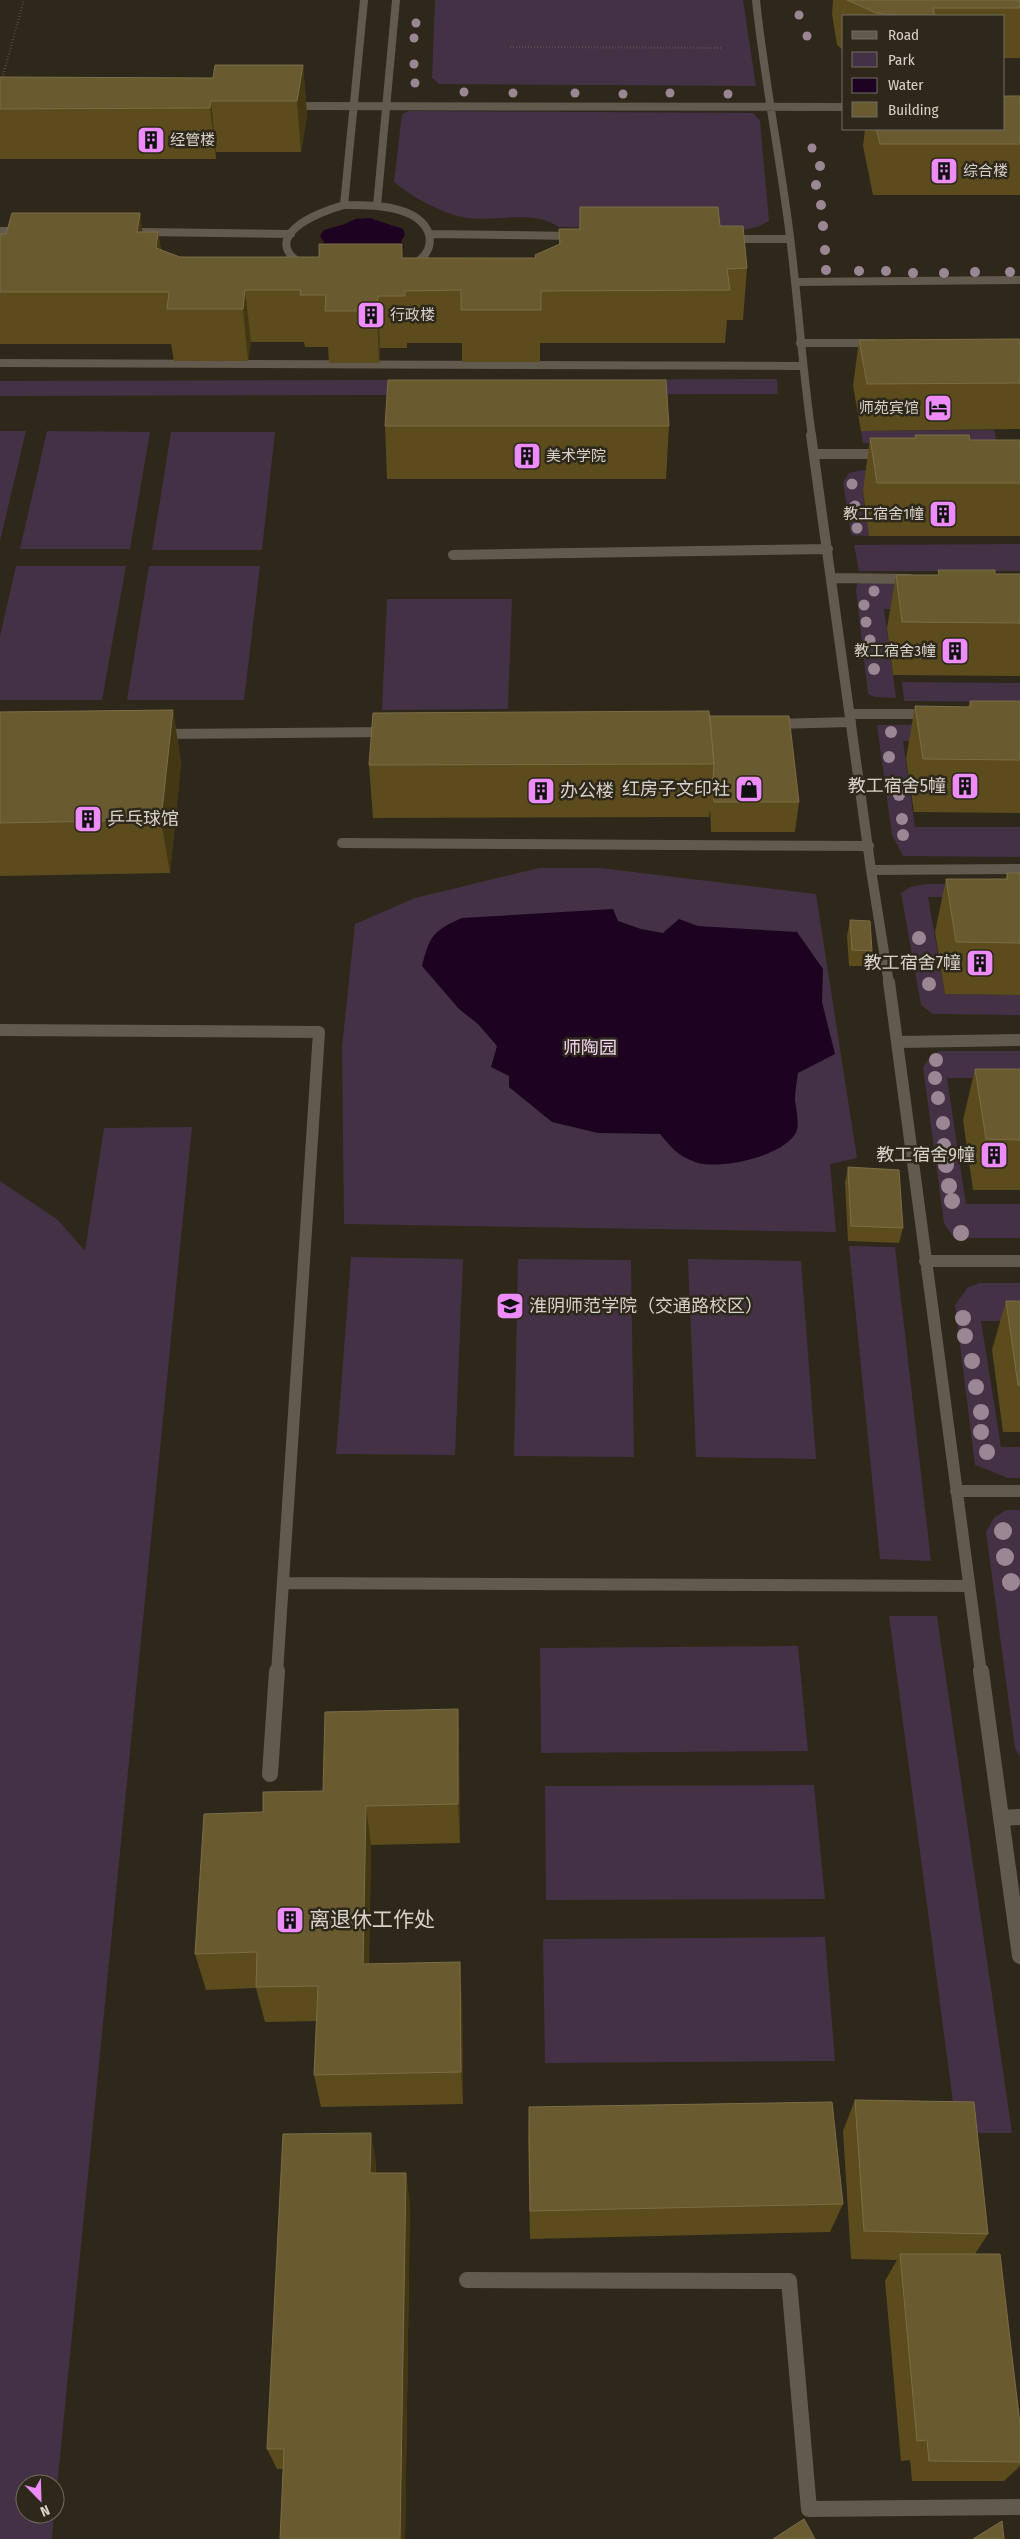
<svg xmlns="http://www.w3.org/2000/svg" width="1020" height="2539" font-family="'Fira Sans Condensed','Noto Sans SC',sans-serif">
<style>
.green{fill:#443146}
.water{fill:#1d0321}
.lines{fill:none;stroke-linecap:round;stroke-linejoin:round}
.path{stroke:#706b60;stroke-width:2;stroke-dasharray:0.5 2.5;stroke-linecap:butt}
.minor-far3{stroke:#625b4d;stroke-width:8}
.minor-far2{stroke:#625b4d;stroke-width:10}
.minor-far1{stroke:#625b4d;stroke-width:12}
.minor{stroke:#625b4d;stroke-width:16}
.tree{fill:#9b8794}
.wall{fill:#5c4b1d}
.shaded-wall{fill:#443714}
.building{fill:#695a30;stroke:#7b6d48}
.labels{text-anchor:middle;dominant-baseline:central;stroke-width:5;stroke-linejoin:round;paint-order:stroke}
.far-poi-label{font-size:15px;fill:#d7d3cb;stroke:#2d281a;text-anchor:start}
.poi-label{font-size:18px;fill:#d7d3cb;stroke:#2d281a;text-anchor:end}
.park-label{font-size:18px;fill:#f5d4f8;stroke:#2d281a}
.near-poi-label{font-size:21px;fill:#d7d3cb;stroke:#2d281a;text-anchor:start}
</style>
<rect width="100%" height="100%" fill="#2d281a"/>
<path class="green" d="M 435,0 L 743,0 L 756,86 L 439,84 L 432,78 Z
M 409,111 L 753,113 L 760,121 L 769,221 L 757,227 L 743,230 L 559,227 C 534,209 497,222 467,218 C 442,214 414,198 394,182 L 402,114 Z
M 777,379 L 778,394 L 0,396 L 0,381 Z
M 994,430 L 997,442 L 863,443 L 861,431 Z
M 0,431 L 26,431 L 0,541 Z
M 47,431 L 150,432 L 130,549 L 20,549 Z
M 171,432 L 275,432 L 262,550 L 152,550 Z
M 863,470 L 903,470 L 863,491 L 869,536 L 851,535 L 843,482 L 849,473 Z
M 1020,544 L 1020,571 L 859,571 L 854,545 Z
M 16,566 L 126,566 L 102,700 L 0,700 L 0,636 Z
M 149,566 L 260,566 L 244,700 L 127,700 Z
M 858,582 L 1020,584 L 1020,610 L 884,609 L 896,698 L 875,697 L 868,694 L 856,590 Z
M 387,599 L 512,599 L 508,709 L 382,710 Z
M 902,682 L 1020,683 L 1020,702 L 904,701 Z
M 1020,724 L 1020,742 L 903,741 L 915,827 L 1020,827 L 1020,857 L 903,856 L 892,835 L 877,725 Z
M 539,868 L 600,868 L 816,894 L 857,1158 L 830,1164 L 836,1232 L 344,1224 L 342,1047 L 355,924 L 415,898 Z
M 926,884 L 1020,884 L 1020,897 L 928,897 L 945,994 L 1020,995 L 1020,1015 L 933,1014 L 921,1005 L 901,893 L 910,887 Z
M 940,1051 L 1020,1051 L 1020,1078 L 947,1078 L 966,1204 L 1020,1204 L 1020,1238 L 954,1238 L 944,1223 L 923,1067 L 930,1057 Z
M 192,1127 L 55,2507 L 55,2484 L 25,2484 L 25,2514 L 54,2514 L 52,2539 L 0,2539 L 0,1181 L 58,1220 L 85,1251 L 104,1128 Z
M 849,1246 L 895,1247 L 931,1561 L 880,1559 Z
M 351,1257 L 463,1259 L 455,1455 L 336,1454 Z
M 518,1259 L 631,1260 L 634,1457 L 514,1456 Z
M 688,1259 L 801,1261 L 816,1459 L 696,1457 Z
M 980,1283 L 1020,1283 L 1020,1321 L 981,1321 L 1001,1447 L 1020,1447 L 1020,1478 L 1008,1478 L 975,1465 L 955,1305 L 968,1287 Z
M 1006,1510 L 1020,1510 L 1020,1757 L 1015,1748 L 986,1532 L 994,1518 Z
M 889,1616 L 937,1616 L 1012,2133 L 957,2133 Z
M 798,1646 L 808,1751 L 541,1753 L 540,1648 Z
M 814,1785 L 825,1899 L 546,1900 L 545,1786 Z
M 825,1937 L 835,2061 L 545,2063 L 543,1939 Z"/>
<path class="water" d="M 370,218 L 403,229 L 405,235 L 401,241 L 404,247 L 400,254 L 320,253 L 320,245 L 324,242 L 320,236 L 324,230 L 345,224 L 355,219 Z
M 613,909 L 618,921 L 641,929 L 663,933 L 679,919 L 698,926 L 797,932 L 823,969 L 822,1002 L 835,1054 L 798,1073 C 797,1081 795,1091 795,1100 C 796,1108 799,1122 797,1130 C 788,1156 717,1171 695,1162 C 678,1156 671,1147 660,1134 L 598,1133 L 552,1122 L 509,1087 L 509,1076 L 491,1067 L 497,1046 L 478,1024 L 459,1009 L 422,966 C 430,935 433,931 462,918 Z"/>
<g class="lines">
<path class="path" d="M 510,47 L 723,48
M 0,86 L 24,0"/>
<path class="minor-far3" d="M 756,0 C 764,77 779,152 789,229 C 798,298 802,367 812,436
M 290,106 L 844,107
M 344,205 C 369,205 419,204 429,234 C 431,242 429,251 422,258 C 394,285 336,286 304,266 C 256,237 318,212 344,205 Z
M 344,205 L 364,0
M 377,206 L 396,0
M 0,231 L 22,231
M 142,232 L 291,234
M 430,234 L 576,236
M 729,239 L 789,239
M 795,282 L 1020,280
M 800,343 L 875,343
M 0,363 L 802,366"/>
<path class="minor-far2" d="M 811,435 L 871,870 L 889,984
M 814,454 L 884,454
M 453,555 L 828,549
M 833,578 L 910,579
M 850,714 L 930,714
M 774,724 L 851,722
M 161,734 L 389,732
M 342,843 L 869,846
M 871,870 L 1020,869"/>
<path class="minor-far1" d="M 889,982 L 981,1673
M 0,1030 L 319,1032 L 277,1673
M 899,1042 L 1020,1040
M 925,1261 L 1020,1261
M 956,1491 L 1020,1491
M 283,1583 L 969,1586"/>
<path class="minor" d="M 981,1671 L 1020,1956
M 270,1774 L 277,1671
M 1001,1818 L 1020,1817
M 467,2280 L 789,2281 L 809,2509 L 1020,2507"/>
</g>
<g class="tree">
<circle cx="799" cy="15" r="4.5"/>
<circle cx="416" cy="23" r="4.5"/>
<circle cx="807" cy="36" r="4.5"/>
<circle cx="414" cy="38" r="4.5"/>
<circle cx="414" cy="64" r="4.5"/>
<circle cx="415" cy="83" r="4.5"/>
<circle cx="464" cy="92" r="4.5"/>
<circle cx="513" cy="93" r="4.5"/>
<circle cx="575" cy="93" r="4.5"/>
<circle cx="670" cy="93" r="4.5"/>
<circle cx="623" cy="94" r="4.5"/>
<circle cx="728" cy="94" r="4.5"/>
<circle cx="812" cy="148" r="4.5"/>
<circle cx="820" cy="166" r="5"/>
<circle cx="816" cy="185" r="5"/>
<circle cx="821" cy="205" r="5"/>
<circle cx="823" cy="226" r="5"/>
<circle cx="825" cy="250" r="5"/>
<circle cx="826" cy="270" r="5"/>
<circle cx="859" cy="271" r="5"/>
<circle cx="886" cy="271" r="5"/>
<circle cx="975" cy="272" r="5"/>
<circle cx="1010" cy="272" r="5"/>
<circle cx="913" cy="273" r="5"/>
<circle cx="944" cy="273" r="5"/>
<circle cx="852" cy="484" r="5.5"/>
<circle cx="855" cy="506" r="5.5"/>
<circle cx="857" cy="528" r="5.5"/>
<circle cx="874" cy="591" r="5.5"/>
<circle cx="864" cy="605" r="5.5"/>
<circle cx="866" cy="622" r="5.5"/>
<circle cx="870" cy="640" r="5.5"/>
<circle cx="874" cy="669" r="6"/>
<circle cx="891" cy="732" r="6"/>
<circle cx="889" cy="757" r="6"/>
<circle cx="899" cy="795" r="6"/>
<circle cx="902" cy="819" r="6"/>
<circle cx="903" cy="835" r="6"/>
<circle cx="919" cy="938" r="7"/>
<circle cx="926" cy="961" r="7"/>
<circle cx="929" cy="984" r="7"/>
<circle cx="936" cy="1060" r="7"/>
<circle cx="935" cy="1078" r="7"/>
<circle cx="938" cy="1098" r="7"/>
<circle cx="943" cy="1123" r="7"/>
<circle cx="944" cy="1145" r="7"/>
<circle cx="946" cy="1165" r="8"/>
<circle cx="949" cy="1186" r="8"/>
<circle cx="952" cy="1201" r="8"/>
<circle cx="961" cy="1233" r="8"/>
<circle cx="963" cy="1318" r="8"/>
<circle cx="965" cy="1336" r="8"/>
<circle cx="972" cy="1361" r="8"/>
<circle cx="976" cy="1387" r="8"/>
<circle cx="981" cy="1412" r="8"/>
<circle cx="981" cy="1432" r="8"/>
<circle cx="987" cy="1452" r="8"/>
<circle cx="1003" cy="1531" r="9"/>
<circle cx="1005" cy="1557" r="9"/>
<circle cx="1011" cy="1582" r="9"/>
</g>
<path class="wall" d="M 833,0 L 1020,0 L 1020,58 L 1004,58 L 1004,16 L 844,16 L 844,51 L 837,45 L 832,14 Z
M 303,65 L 307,115 L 301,152 L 216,152 L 216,159 L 0,159 L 0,77 L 213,78 Z
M 1020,96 L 1020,195 L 873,195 L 863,146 L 865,129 L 1004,129 Z
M 580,207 L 720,226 L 747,268 L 743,320 L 727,320 L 725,343 L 540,343 L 540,362 L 462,362 L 462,343 L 407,343 L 407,348 L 380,348 L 379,363 L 329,363 L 328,347 L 305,347 L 304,342 L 251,342 L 248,361 L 174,361 L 171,344 L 0,344 L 0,234 L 6,234 L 140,213 L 142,232 L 158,232 L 161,250 L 180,257 L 535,258 L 535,255 L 559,244 L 559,229 L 579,229 Z
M 1020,339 L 1020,429 L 861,431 L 853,386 L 859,340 Z
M 385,426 L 669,426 L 666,479 L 387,479 Z
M 915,435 L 970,440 L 1020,440 L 1020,536 L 869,536 L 863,491 L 870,438 L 915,438 Z
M 938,570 L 995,574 L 1020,574 L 1020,676 L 893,675 L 887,628 L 896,575 L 938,575 Z
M 970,701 L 1020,701 L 1020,813 L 914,812 L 906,759 L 915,706 L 968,707 Z
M 173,710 L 181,763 L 170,873 L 0,876 L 0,712 Z
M 710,716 L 799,802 L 795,832 L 711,832 L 710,809 L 709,817 L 373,818 L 369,765 Z
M 1007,873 L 1020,873 L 1020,995 L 945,994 L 935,932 L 946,879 L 1005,879 Z
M 850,920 L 872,951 L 869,966 L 849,966 L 847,936 Z
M 975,1069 L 1020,1069 L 1020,1190 L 973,1190 L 963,1120 Z
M 848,1167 L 903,1228 L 899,1243 L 848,1241 L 845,1182 Z
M 1006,1301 L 1020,1301 L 1020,1432 L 1003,1432 L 992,1350 Z
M 458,1709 L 459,1750 L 460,1843 L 371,1845 L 369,1964 L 462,1997 L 463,2104 L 321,2107 L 314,2075 L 317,2021 L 265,2022 L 256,1988 L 206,1990 L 195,1954 L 263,1812 L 323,1791 Z
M 855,2100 L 988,2234 L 975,2254 L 1020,2424 L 1020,2466 L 1004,2481 L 912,2481 L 910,2460 L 901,2461 L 885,2281 L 897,2260 L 851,2259 L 843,2131 Z
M 529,2107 L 843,2204 L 830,2232 L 530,2239 L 528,2139 Z
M 376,2163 L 376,2173 L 410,2202 L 405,2539 L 280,2539 L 283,2469 L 277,2469 L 267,2449 Z"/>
<path class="shaded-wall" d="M 303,65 L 307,115 L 301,152 L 297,101 Z
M 211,101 L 216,152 L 216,159 L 210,108 Z
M 140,213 L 147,265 L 137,232 Z
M 158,232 L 165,283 L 156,248 Z
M 245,290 L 251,342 L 248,361 L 243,309 Z
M 378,296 L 380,348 L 379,363 L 377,311 Z
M 173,710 L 181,763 L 170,873 L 161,820 Z
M 458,1709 L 459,1750 L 460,1843 L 458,1804 Z
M 366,1806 L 371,1845 L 368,1999 L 363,1964 Z
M 460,1962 L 462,1997 L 463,2104 L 461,2072 Z
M 371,2133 L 376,2163 L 375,2202 L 370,2173 Z
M 406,2173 L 410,2202 L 405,2539 L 400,2539 Z"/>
<path class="building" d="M 847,0 L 1020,0 L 1020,8 L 933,8 L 935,16 L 902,16 L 876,13 Z
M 215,65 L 303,65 L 297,101 L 211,101 L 210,108 L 0,109 L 0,77 L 213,78 Z
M 1004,96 L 1020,96 L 1020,144 L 880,144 L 876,129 L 1004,129 Z
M 580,207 L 718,207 L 720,226 L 743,226 L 747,268 L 727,269 L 730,290 L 541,291 L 541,310 L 461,310 L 461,290 L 405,291 L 405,296 L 378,296 L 377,311 L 325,311 L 326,295 L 300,295 L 301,290 L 245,290 L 243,309 L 167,309 L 169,292 L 0,292 L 0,234 L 6,234 L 12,213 L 140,213 L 137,232 L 158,232 L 156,248 L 180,257 L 319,257 L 319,244 L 402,244 L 402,258 L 536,258 L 535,255 L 560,244 L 559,229 L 580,229 Z
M 1020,339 L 1020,383 L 867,384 L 859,340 Z
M 388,380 L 666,380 L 669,426 L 385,426 Z
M 915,435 L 969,435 L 970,440 L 1020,440 L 1020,483 L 877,483 L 870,438 L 916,438 Z
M 938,570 L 995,570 L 995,574 L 1020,574 L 1020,623 L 902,622 L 896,575 L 939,575 Z
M 970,701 L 1020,701 L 1020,760 L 923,759 L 915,706 L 971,707 Z
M 173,710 L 161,820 L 0,823 L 0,712 Z
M 709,711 L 714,764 L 369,765 L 373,713 Z
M 710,716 L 789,716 L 799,802 L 714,802 L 713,779 L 714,764 Z
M 1007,873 L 1020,873 L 1020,943 L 956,942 L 946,879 L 1008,879 Z
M 850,920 L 870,921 L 872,951 L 852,950 Z
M 975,1069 L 1020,1069 L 1020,1140 L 986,1139 Z
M 848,1167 L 899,1170 L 903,1228 L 851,1226 Z
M 1006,1301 L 1020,1301 L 1020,1385 L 1018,1385 Z
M 458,1709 L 458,1804 L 366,1806 L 363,1964 L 460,1962 L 461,2072 L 314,2075 L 318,1986 L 256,1987 L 257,1952 L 195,1954 L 204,1814 L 263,1812 L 263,1792 L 323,1791 L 325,1712 Z
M 855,2100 L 974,2102 L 988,2234 L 864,2231 Z
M 832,2102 L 843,2204 L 530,2211 L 529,2107 Z
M 371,2133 L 370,2173 L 406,2173 L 400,2539 L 280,2539 L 284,2449 L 267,2449 L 283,2134 Z
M 900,2254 L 1000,2254 L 1020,2424 L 1020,2462 L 929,2461 L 927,2440 L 917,2441 Z
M 804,2519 L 815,2539 L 773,2539 Z
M 1002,2521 L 1004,2539 L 973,2539 Z"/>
<defs>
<symbol id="building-square" viewBox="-11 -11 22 22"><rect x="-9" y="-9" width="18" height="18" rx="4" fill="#ed8cf9" stroke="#2d281a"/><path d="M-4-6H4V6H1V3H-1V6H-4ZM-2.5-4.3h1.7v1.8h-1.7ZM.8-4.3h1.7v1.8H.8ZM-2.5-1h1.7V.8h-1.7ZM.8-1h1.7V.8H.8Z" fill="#111"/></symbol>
<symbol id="hotel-square" viewBox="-11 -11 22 22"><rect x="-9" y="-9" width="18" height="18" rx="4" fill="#ed8cf9" stroke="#2d281a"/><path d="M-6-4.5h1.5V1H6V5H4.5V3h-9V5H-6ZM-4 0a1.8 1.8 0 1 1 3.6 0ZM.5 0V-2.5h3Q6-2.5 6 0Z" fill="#111"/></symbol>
<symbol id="shop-square" viewBox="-11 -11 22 22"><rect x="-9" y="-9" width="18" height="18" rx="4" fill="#ed8cf9" stroke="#2d281a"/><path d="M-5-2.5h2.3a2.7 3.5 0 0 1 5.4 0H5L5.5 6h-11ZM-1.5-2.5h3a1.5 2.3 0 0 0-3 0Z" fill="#111"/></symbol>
<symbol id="school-square" viewBox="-11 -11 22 22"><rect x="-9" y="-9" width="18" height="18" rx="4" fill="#ed8cf9" stroke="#2d281a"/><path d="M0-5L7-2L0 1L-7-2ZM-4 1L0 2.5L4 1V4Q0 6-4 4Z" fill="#111"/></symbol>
</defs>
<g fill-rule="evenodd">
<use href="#building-square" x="135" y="124" width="32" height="32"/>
<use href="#building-square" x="928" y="155" width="32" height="32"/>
<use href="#building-square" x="355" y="299" width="32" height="32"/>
<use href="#hotel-square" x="922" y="392" width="32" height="32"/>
<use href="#building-square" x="511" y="440" width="32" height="32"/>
<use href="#building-square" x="927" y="498" width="32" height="32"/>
<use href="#building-square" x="939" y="635" width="32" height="32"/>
<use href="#building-square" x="949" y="770" width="32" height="32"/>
<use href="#shop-square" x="733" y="773" width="32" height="32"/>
<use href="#building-square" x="525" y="775" width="32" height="32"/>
<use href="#building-square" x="72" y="803" width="32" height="32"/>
<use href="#building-square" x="964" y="947" width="32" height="32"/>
<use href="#building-square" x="978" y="1139" width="32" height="32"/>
<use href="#school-square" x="494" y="1290" width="32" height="32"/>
<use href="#building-square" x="274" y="1904" width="32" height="32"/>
</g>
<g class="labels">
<g class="far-poi-label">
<text x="170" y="140">经管楼</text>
<text x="963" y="171">综合楼</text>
<text x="390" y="315">行政楼</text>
<text x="919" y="408" text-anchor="end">师苑宾馆</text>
<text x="546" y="456">美术学院</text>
<text x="924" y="514" text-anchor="end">教工宿舍1幢</text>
<text x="936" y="651" text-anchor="end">教工宿舍3幢</text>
</g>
<g class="poi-label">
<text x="946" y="786">教工宿舍5幢</text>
<text x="730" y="789">红房子文印社</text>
<text x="560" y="791" text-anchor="start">办公楼</text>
<text x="107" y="819" text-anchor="start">乒乓球馆</text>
<text x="961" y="963">教工宿舍7幢</text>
<text x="975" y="1155">教工宿舍9幢</text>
<text x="529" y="1306" text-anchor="start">淮阴师范学院（交通路校区）</text>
</g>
<g class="park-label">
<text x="590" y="1048">师陶园</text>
</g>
<g class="near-poi-label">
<text x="309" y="1920">离退休工作处</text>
</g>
</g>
<rect x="842" y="15" width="162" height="115" fill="#2d281a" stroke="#716c61"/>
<rect x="852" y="31" width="25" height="8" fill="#625b4d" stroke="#716c61"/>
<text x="888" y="40" font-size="15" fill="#d7d3cb">Road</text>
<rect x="852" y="52" width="25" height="15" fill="#443146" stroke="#716c61"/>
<text x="888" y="65" font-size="15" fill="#d7d3cb">Park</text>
<rect x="852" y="78" width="25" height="15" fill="#1d0321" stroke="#716c61"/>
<text x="888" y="90" font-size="15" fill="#d7d3cb">Water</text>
<rect x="852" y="102" width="25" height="15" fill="#695a30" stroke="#716c61"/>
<text x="888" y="115" font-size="15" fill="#d7d3cb">Building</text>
<g transform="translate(40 2499) rotate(157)"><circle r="24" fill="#2d281a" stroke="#716c61"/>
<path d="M0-4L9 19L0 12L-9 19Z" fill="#ed8cf9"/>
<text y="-8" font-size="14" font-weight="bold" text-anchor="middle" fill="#d7d3cb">N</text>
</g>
</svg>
